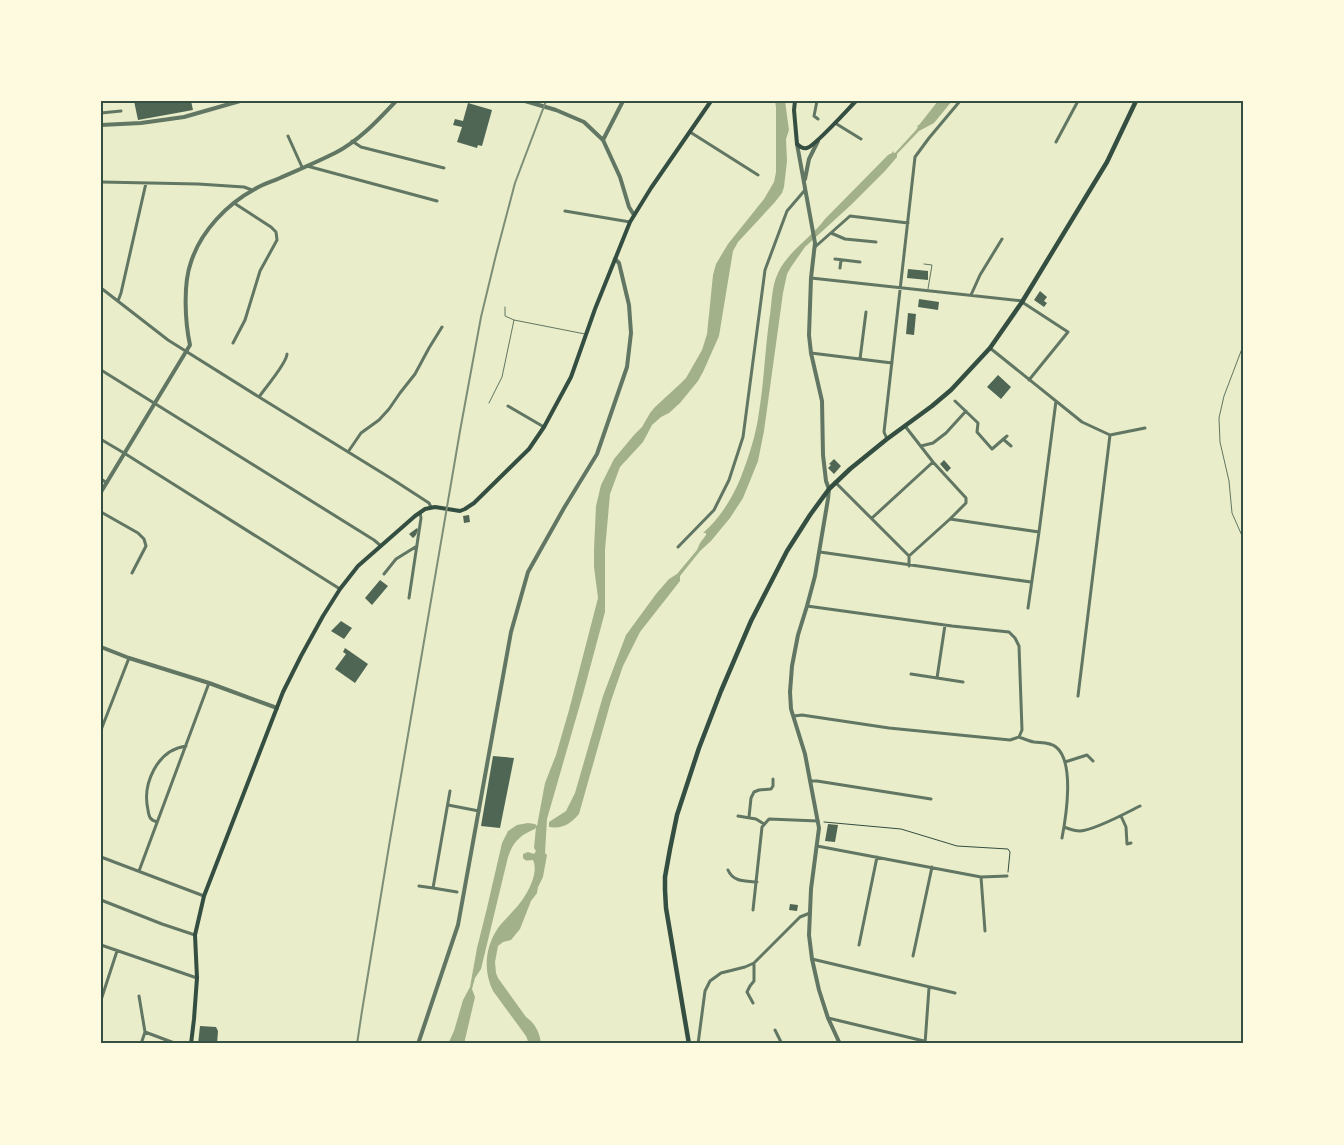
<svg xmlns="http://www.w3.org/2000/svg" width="1344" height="1145" font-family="'PT Serif',serif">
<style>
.water{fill:#a3b18a}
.building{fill:#4f6655}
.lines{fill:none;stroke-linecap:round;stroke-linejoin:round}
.path{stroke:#344e41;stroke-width:1}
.service{stroke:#617663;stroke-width:1}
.minor{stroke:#617663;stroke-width:3}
.tertiary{stroke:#617663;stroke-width:4}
.secondary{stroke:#344e41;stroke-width:4}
.primary{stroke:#344e41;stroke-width:4.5}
.rail{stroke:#7c8e77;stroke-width:2}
.neatline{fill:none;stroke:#344e41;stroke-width:2}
</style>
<rect width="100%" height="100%" fill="#e9edc9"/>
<path class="water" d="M 775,101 L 785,101 L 789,130 L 786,139 L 787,161 L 784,187 L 782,193 L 775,202 L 738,242 L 733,251 L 719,336 L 703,372 L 698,381 L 680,403 L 669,413 L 661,417 L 652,425 L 643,442 L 620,467 L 610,494 L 605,550 L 605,612 L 583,694 L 547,819 L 545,853 L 547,855 L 543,877 L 538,887 L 537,893 L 531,901 L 520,929 L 511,940 L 503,942 L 498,946 L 495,962 L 496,973 L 498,978 L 526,1017 C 535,1023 540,1033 541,1044 L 529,1044 L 526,1036 L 493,991 C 483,971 485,947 498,928 C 502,922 508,917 513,911 C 524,900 540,875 533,860 C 529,860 526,862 523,858 L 523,854 L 528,852 L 534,854 L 536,851 L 534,848 L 536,827 L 535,829 C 519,836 514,841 508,857 L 481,969 L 475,978 L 472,989 L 475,997 L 464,1044 L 448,1044 L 454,1031 L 463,1000 L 470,987 L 477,948 L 487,908 L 502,843 L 508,831 L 517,825 L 528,823 L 535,824 L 537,826 L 545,783 L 556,755 L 569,710 L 598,598 L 594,567 L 594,549 L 596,506 L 601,485 L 614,459 L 634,435 L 642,427 L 650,413 L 655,407 L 680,384 L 686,378 L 702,350 L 707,334 L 713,275 L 716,264 L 728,244 L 764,199 L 774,182 L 776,172 L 776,107 Z
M 938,101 L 952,101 L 934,123 L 919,131 L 897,154 L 897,157 L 885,171 L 852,204 L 805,247 L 791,267 L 787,274 L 783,293 L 764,431 L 758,461 L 754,471 L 743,498 L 730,518 L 711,541 L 700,551 L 680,576 L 680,581 L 640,632 L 623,666 L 611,701 L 579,814 C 570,824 563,829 549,827 L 549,822 L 566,811 L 575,793 L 603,696 L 626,635 L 656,594 L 669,579 L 677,574 L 697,550 L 700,543 L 706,535 L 706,533 L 703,533 C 720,518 732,499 741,477 C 749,456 756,435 759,412 C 764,382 765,351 769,321 C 772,306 771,287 778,273 C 788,251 811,238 825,219 L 888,155 L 892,153 L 893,151 L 894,153 L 895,153 L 916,130 L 918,127 L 917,126 L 919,125 Z"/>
<path class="building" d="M 134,101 L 191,101 L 193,110 L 138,120 Z
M 468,103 L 492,110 L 482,146 L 478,145 L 477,148 L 457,142 L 462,127 L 453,125 L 455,119 L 463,121 Z
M 908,269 L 928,271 L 928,280 L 907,278 Z
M 1040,291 L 1047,297 L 1044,301 L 1047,303 L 1044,307 L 1034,300 Z
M 919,299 L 939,302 L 938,310 L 918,307 Z
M 908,313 L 916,314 L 914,335 L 906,334 Z
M 998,375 L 1011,387 L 1001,399 L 987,387 Z
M 834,459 L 841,466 L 834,474 L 828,468 L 831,465 L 829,464 Z
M 944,460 L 951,468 L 947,472 L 940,464 Z
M 469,515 L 470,522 L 464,523 L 463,516 Z
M 417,528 L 418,530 L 416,535 L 413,538 L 409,534 Z
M 380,580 L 388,586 L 372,605 L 365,598 Z
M 341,621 L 352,628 L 344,639 L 331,631 Z
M 345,648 L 368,664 L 355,683 L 335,669 L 346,654 L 343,652 Z
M 493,756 L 514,758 L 500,828 L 481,826 Z
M 828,824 L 838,825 L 835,842 L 825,841 Z
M 790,904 L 798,905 L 797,911 L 789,910 Z
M 200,1026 L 216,1027 L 218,1031 L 217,1044 L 198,1044 Z"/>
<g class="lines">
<path class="path" d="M 824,822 L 901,829 L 957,846 L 1008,849 L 1010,852 L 1008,872"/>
<path class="service" d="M 924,264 L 932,265 L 928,289
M 505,307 L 505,316 L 514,320
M 1243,346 L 1224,396 L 1219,418 L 1220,442 L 1229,481 L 1232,513 L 1243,538
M 489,403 L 502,377 L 514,320 L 585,334"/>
<path class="minor" d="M 817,101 L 814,116 L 818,119
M 101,113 L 121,111
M 835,123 L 861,139
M 690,132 L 758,175
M 288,136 L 302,167
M 352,141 L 361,147 L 444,168
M 1056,142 L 1078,101
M 307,166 L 437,201
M 101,182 L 198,184 L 244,187 L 252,190
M 565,211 L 630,222
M 831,233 L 845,239 L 876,242
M 815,247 L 850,216 L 908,223
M 835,259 L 860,262
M 840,268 L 841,260
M 811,278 L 1023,301
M 101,288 L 168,340 L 259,397 L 392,479 L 429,503 L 431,507
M 971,295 L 980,275 L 1002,239
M 118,301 L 121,293 L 146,183
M 1022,302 L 1068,332 L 1029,380
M 233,343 L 245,320 L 260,271 L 277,240 L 276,232 L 271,227 L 234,203
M 990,348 L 1082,422 L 1110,435 L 1145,428
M 811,353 L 892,363
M 860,359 L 866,312
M 101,370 L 374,540 L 381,546
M 259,397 C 265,388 287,363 287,354
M 955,401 L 978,423 L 977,432 L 992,449 L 1007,436
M 508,406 L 544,427
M 905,426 L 933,462 L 966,498 L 966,503 L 950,519 L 909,556
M 887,439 L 884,432 L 915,157 L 929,138 L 960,101
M 1003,439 L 1011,446
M 101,442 L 102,440 L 124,453 L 340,589
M 921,446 L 933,443 L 946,433 L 966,411
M 348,452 L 361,433 L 379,420 L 389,409 L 400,393 L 415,374 L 429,348 L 442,327
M 101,479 L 107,483
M 835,482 L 909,556 L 909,566
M 101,512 L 138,533 L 144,539 L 146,546 L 132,573
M 872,518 L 933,462
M 950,519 L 1039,532
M 678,547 L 714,510 L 729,480 L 743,437 L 765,270 L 787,211 L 805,190
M 820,552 L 1031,582
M 384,574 L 396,559 L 417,546
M 409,598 L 421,518 L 420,512
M 807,606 L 952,626 L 1009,632 L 1015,638 L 1019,646 L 1022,730 L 1019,737 C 1024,739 1029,741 1034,742 C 1042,743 1050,742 1056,747 C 1075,762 1066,817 1062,838
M 1028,608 L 1039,532 L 1056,401
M 911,674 L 937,678 L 945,625
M 937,678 L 963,682
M 1078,696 L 1110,435
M 794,716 L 802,715 L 889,728 L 1010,740 L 1019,737
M 101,730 L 129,658
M 1065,762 L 1087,755 L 1093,761
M 810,781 L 817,781 L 931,799
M 450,791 L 433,888 L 457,892
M 448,805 L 479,811
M 738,816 L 756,819 L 764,824
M 1121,816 L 1126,827 L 1127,844 L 1131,843
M 749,817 L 751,798 L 754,792 L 759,790 L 771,789 L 773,786 L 773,779
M 157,822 C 150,820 149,817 148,810 C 142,784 157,750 186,746
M 1064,827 C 1069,829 1075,831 1080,831 C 1095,830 1126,813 1140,806
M 817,846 L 981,877 L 1007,876
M 101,857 L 204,896
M 728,870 C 733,882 745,881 757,882
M 139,871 L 209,683
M 981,877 L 985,931
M 419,886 L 433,888
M 101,900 L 162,924 L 195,935
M 753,910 L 762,827 L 769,819 L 818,821
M 101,945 L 197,978
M 859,945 L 877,857
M 913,956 L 932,867
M 812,959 L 955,993
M 139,996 L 145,1032
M 101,1000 L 117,951
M 753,1003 L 747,992 L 750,986 L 754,981 L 754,963
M 828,1018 L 924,1041
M 775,1030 L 782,1044
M 141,1044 L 145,1032 L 177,1044
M 698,1044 L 705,991 L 710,981 L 721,973 L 745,967 L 754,963 L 800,917 L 810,913
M 925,1044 L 929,988"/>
<path class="tertiary" d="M 525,101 L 556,110 L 584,122 L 603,140 L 620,177 L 629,207 L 634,215
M 101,125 L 141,123 L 184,117 L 240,101
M 603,140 L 623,101
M 797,144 L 815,243 L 811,278 L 809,335 L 811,353 L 822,401 L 823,455 L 826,481 L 829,489 L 828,499 L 815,576 L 807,606 L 798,635 L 792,666 L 790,692 L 791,709 L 805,754 L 819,828 L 811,889 L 809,935 L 812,959 L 819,990 L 828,1018 L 840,1044
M 805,179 L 809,159 L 818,141
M 101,492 L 190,345 C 185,322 183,284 191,262 C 201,231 227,204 255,189 C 263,184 271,182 280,178 C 298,170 317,162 335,153 C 359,141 378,120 396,101
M 101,647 L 129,658 L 209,683 L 277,708
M 418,1044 L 458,925 L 511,632 L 528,572 L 564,508 L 597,454 L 627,367 L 631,333 L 629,305 L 619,263 L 615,259"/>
<path class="secondary" d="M 795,101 L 794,110 L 797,144 C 800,147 803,149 807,148 C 815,146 848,109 856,101
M 191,1044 L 194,1019 L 197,978 L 195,935 L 204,896 L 283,692 L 301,656 L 323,616 L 340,589 L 358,566 L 415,516 L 425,509 L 435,507 L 460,511 L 465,509 L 474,503 L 529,449 L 544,427 L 571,377 L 595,309 L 630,222 L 651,188 L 711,101"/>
<path class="primary" d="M 689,1044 L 666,908 L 665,890 L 665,877 L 670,849 L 677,815 L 699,748 L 721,691 L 751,621 L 787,551 L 810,515 L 829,489 L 850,469 L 887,439 L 932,406 L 951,390 L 990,348 L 1022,302 L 1107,162 L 1136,101"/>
<path class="rail" d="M 357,1044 L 362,1011 L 389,846 L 460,431 L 481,317 L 496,255 L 515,183 L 546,101"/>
</g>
<rect width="1344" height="1145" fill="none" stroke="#fefae0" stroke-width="205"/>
<rect x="102" y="102" width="1140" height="940" class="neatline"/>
</svg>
